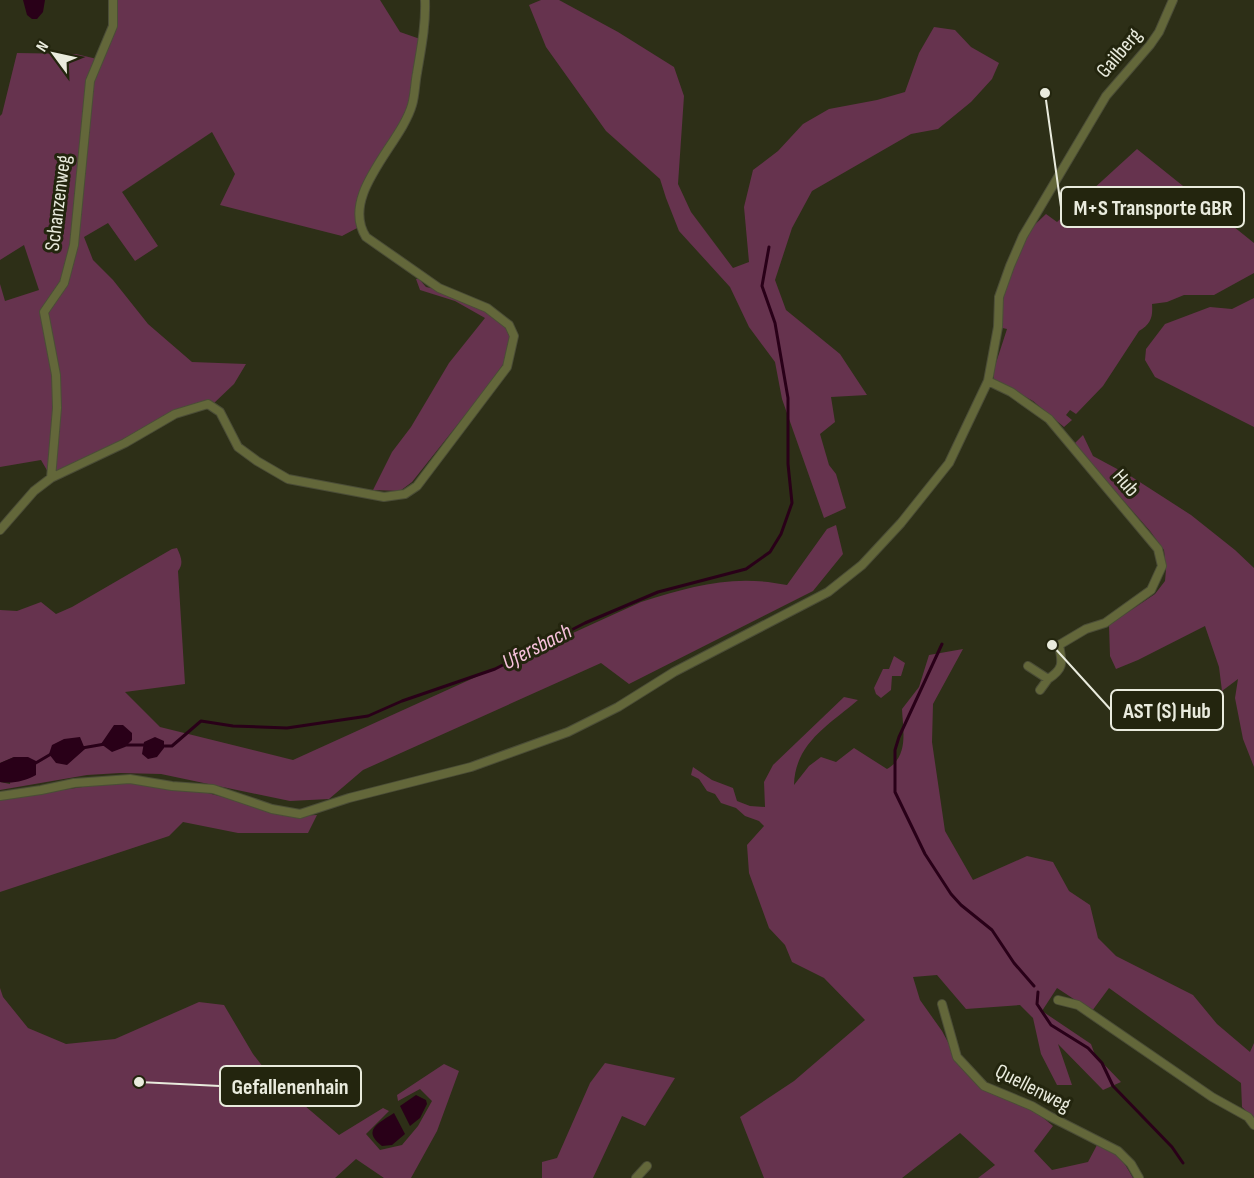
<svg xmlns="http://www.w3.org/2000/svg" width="1254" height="1178" font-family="'Sofia Sans Condensed',sans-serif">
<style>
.green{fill:#66334e}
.water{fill:#290018}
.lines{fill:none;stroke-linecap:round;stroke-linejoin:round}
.stream{stroke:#290018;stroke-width:3}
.minor-casing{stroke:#4b4d37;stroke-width:10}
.minor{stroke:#63673a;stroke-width:8}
.labels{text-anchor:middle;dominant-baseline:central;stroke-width:6;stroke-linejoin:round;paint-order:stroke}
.street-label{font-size:21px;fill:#e9ebdd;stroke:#23250e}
.water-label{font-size:22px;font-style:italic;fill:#f7c2dc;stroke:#23250e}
.leader{fill:none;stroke:#e9ebdd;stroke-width:2}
.callout-dot{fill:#e9ebdd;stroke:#23250e;stroke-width:2}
.callout{fill:#23250e;stroke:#e9ebdd;stroke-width:2}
.callout-label{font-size:22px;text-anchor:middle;font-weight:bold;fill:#e9ebdd}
</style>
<rect width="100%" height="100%" fill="#2d2f17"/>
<path class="green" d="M 115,0 L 380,0 L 400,32 L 423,40 L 412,105 L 361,195 L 359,227 L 342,236 L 220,205 L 235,174 L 212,132 L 122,192 L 158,246 L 135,261 L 108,223 L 84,237 L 93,260 L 113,280 L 148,324 L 192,362 L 246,364 L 234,384 L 213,404 L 175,414 L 52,479 L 41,460 L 0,467 L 0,284 L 5,301 L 39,290 L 24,245 L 0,260 L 0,116 L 2,114 L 17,53 L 76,54 L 97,59 L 114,28 Z
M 541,0 L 559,0 L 618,32 L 674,67 L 684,96 L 678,184 L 691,212 L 733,268 L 749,262 L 744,207 L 753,170 L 778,151 L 803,124 L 829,109 L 877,100 L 905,92 L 919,53 L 934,27 L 955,30 L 971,47 L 999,63 L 992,79 L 971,102 L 938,129 L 911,134 L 812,191 L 792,228 L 775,280 L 786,310 L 840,354 L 867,395 L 831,397 L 835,422 L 820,434 L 829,465 L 836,474 L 846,508 L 824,518 L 782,399 L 775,362 L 749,327 L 730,287 L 679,231 L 666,198 L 660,179 L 606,131 L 546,47 L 529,5 Z
M 1137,149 L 1254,243 L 1254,273 L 1214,295 L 1184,295 L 1167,302 L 1152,304 C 1153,317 1151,324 1139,331 L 1103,386 L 1076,414 L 1070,410 L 1066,415 L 1072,420 L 1064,427 L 1033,401 L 994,379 L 994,369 L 1007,329 L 998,327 L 999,297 L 1023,236 L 1046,214 L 1057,222 Z
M 416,279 L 419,279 L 426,287 L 435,289 L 484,311 L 504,325 L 510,335 L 504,363 L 481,395 L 412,482 L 400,491 L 373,490 L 392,452 L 411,427 L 449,363 L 485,318 L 455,301 L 420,290 Z
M 1254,298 L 1254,427 L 1155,377 L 1145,360 L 1146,349 L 1165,324 L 1210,307 L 1232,309 Z
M 1083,435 L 1093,456 L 1132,477 L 1191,515 L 1235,550 L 1254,568 L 1254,767 L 1243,739 L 1235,698 L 1238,679 L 1222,691 L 1219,667 L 1205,626 L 1138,660 L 1116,669 L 1110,656 L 1109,625 L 1155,594 L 1165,581 L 1166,569 L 1164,550 L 1150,531 L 1074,444 Z
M 836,525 L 843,554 L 813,591 L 629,684 L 601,663 L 363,770 L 329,799 L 290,801 L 161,774 L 120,773 L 87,775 L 0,790 L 0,782 L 10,784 L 14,757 L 0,763 L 0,610 L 17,611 L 41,602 L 56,614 L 72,607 L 172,549 L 177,548 C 181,557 184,563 178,571 L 185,684 L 125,692 L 160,727 L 293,760 L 641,602 C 692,586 733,574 787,585 L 827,529 Z
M 963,649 L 933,704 L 932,742 L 945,831 L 973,880 L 1027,856 L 1053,862 L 1069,891 L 1090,905 L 1098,938 L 1116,956 L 1193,995 L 1217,1024 L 1250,1052 L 1254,1043 L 1254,1118 L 1242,1107 L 1241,1083 L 1109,988 L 1092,1011 L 1057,988 L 1042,1011 L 1091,1044 L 1095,1055 L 1121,1082 L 1103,1090 L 1058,1044 L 1072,1085 L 1057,1085 L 1041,1054 L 1033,1018 L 1020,1005 L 966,1009 L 937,975 L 913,977 L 920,1000 L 942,1031 L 963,1070 L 981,1089 L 1034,1110 L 1053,1126 L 1034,1151 L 1052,1170 L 1088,1162 L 1097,1145 C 1116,1151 1124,1161 1133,1178 L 978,1178 L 995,1165 L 960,1133 L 902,1178 L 764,1178 L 740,1117 L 794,1081 L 865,1020 L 824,978 L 792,962 L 785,945 L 769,928 L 749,873 L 747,845 L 764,826 L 759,821 L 745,816 L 736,808 L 721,803 L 715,794 L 707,791 L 699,779 L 691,775 L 693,767 L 712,780 L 733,788 L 737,801 L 750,806 L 765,807 L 764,782 L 773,765 L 844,697 L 858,700 C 829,725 795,743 794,785 L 809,766 L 821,757 L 836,762 L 854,748 L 887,769 C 909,756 903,731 902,709 L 919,687 L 929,655 Z
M 894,656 L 905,663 L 901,676 L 892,676 L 891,690 L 881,698 L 876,694 L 874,688 L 883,669 L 889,669 Z
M 117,782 L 204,792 L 295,816 L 317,815 L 308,833 L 238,833 L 183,822 L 169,836 L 0,892 L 0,799 Z
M 0,988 L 3,997 L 28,1028 L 66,1044 L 115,1039 L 199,1002 L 224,1005 L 253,1054 L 270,1076 L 339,1135 L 383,1108 L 389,1111 L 366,1134 L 380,1150 L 402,1145 L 418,1126 L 432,1101 L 420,1089 L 398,1101 L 397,1095 L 444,1064 L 459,1071 L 437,1131 L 411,1178 L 384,1178 L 356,1159 L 335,1178 L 0,1178 Z
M 605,1063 L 675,1078 L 645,1126 L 622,1116 L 593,1178 L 542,1178 L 542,1162 L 557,1158 L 590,1083 Z"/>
<path class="water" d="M 23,0 L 45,0 L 43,12 L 37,19 L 32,19 L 27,15 Z
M 114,725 L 123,725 L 132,733 L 132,740 L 125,747 L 112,752 L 101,744 Z
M 80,737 L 85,749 L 67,765 L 56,763 L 49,754 L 52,745 L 64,739 Z
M 155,737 L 164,741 L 164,748 L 157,757 L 148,759 L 142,754 L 144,742 Z
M 14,757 L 28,757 L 36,761 L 36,775 C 25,781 13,784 0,782 L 0,763 Z
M 416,1095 L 426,1100 L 427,1104 L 420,1118 L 410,1126 L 400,1106 Z
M 394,1113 L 405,1134 L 392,1145 L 382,1146 C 361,1130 379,1123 394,1113 Z"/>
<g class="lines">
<path class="stream" d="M 942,644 L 899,737 L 895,750 L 895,792 L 925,854 L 951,894 L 961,905 L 992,930 L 1014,963 L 1034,986
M 123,745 L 147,745
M 162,746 L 172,746 L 201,721 L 233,726 L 287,728 L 368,716 L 402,701 L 495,669 L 585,623 L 658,592 L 746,569 L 770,552 L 781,534 L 792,503 L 788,464 L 788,398 L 775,323 L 762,286 L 769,247
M 82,748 L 105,744
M 34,764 L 51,754
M 1038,992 L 1037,1004 L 1051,1025 L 1088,1048 L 1102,1063 L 1113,1086 L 1172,1147 L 1183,1163"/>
<defs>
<path id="minor" d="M 988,381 L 1011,392 L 1049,419 L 1158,549 L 1162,566 L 1151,590 L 1105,623 L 1086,629 L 1059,645 C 1062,662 1065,668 1048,679
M 51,478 L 57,408 L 56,375 L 44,312 L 64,283 L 74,245 L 90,81 L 113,26 L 113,0
M 0,530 L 34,491 L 51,478 L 125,443 L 175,414 L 208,404 L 220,412 L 238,447 L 257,461 L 288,479 L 384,497 L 405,494 L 417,486 L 507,367 L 514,336 L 509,325 L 487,308 L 439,288 L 366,237 C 339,195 401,144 412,105 C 415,95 415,83 417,73 C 421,49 426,25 425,0
M 1028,666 L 1048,679 L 1040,690
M 0,796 L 41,790 L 74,783 L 130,779 L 172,786 L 213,789 L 272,809 L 300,814 L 349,798 L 471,767 L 568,732 L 618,707 L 674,672 L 828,592 L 862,565 L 901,523 L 949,463 L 988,381 L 998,327 L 999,297 L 1010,266 L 1023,236 L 1106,96 L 1150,45 L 1159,32 L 1173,0
M 1058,1000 L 1078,1005 L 1212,1097 L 1248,1117 L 1254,1125
M 942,1004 L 957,1057 L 984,1086 L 1032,1106 L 1049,1116 L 1118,1151 L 1131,1164 L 1139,1178
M 636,1178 L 647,1166"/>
</defs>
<use href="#minor" class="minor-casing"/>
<use href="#minor" class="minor"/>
</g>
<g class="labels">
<g class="street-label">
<text transform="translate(1119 53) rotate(-50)">Gailberg</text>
<text transform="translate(58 203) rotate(-83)">Schanzenweg</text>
<text transform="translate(1126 483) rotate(49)">Hub</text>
<text transform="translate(1033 1088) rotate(27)">Quellenweg</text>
</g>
<g class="water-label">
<text transform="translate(537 647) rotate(-27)">Ufersbach</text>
</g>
</g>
<path class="leader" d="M1045 93L1061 207M1052 645L1111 710M139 1082L220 1086"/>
<g class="callout-dot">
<circle cx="1045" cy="93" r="6"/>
<circle cx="1052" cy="645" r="6"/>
<circle cx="139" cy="1082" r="6"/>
</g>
<g class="callout">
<rect x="1061" y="187" width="183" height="40" rx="6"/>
<rect x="1111" y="690" width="112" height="40" rx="6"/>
<rect x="220" y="1066" width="141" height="40" rx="6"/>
</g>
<g class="callout-label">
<text x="1153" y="215">M+S Transporte GBR</text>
<text x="1167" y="718">AST (S) Hub</text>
<text x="290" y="1094">Gefallenenhain</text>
</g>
<g transform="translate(54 54) rotate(303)" stroke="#23250e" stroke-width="4.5" paint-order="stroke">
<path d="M0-4.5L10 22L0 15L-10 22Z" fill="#e9ebdd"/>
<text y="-9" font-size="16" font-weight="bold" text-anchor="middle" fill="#e9ebdd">N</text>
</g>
</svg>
